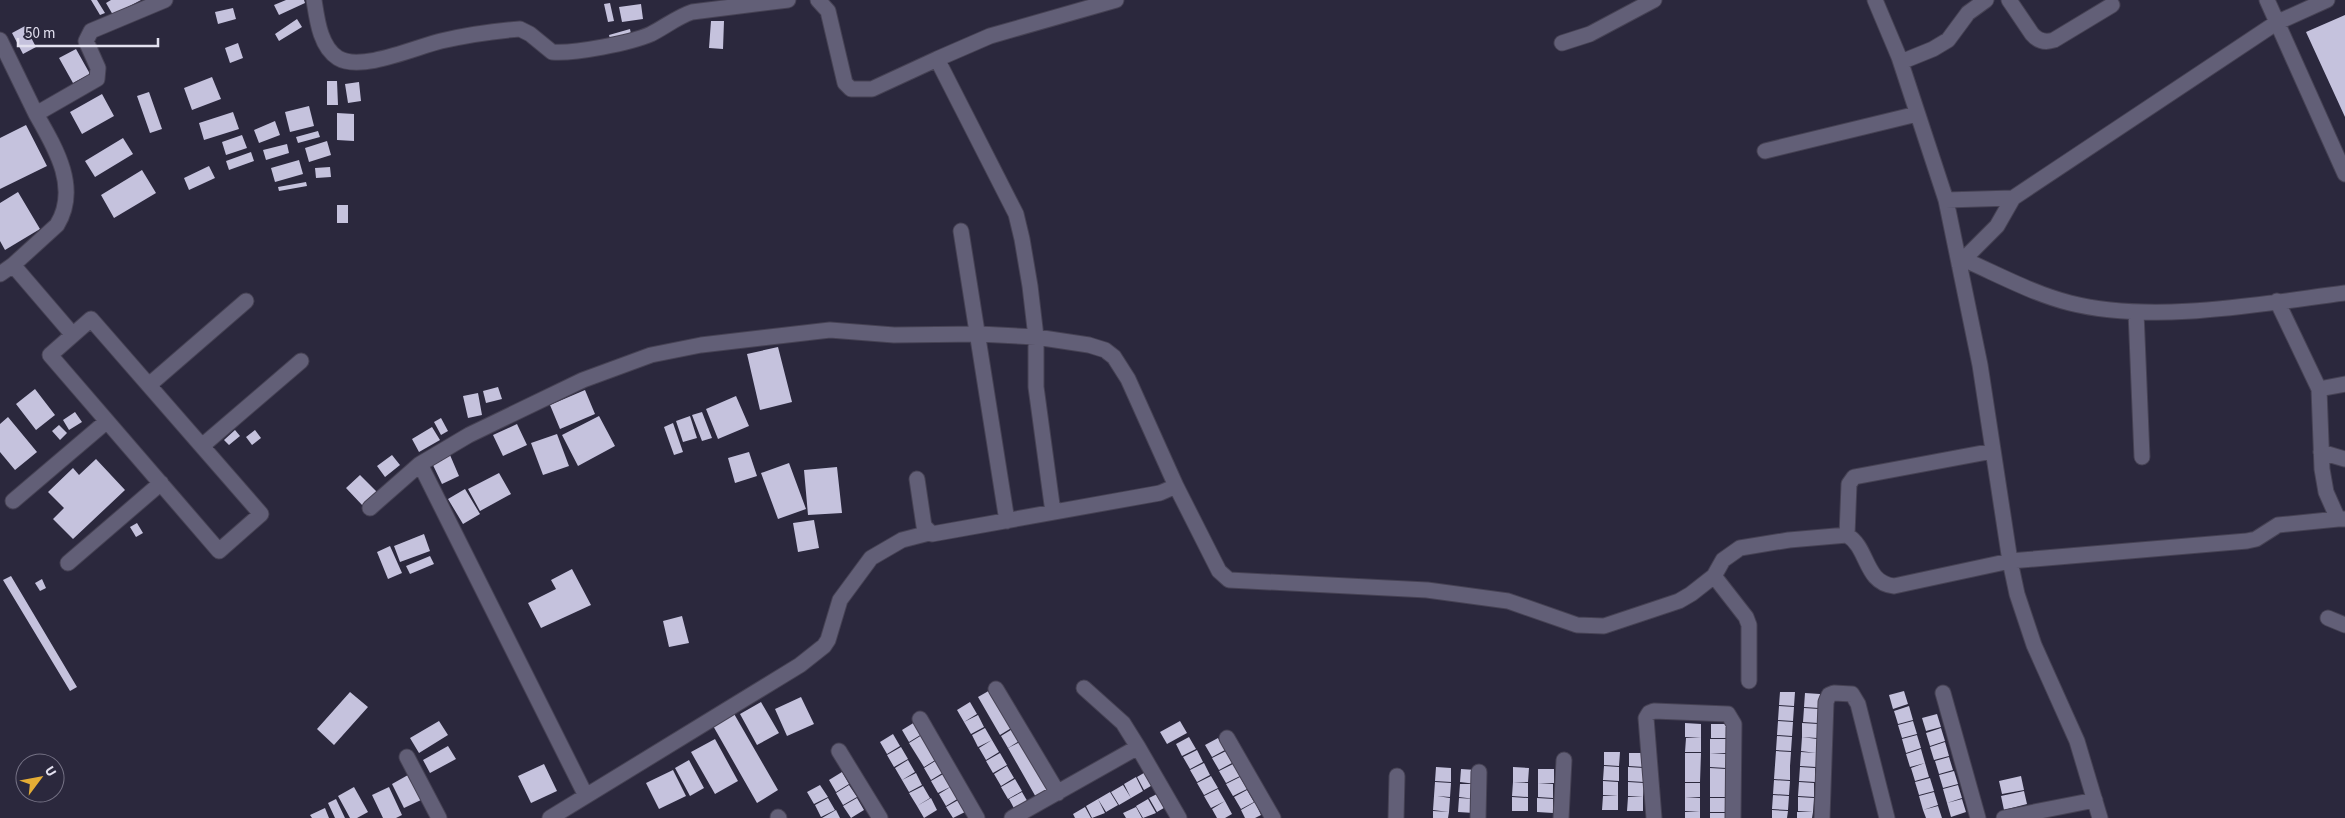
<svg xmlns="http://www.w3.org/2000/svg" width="2345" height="818" font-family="'Source Sans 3',sans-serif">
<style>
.building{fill:#c5c2dd}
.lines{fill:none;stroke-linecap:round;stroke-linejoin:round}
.minor-casing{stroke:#464254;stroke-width:17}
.minor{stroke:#625f77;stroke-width:15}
</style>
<rect width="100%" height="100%" fill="#2b283d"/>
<path class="building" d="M 91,0 L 97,0 L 105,13 L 100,15 Z
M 111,0 L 141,0 L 113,15 L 106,3 Z
M 286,0 L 304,0 L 305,3 L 279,15 L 274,5 Z
M 610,3 L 614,21 L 608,22 L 604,4 Z
M 641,4 L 643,19 L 622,22 L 619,7 Z
M 233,8 L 236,19 L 218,24 L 215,12 Z
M 2345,15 L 2345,117 L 2306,32 Z
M 297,19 L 302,27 L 279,41 L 275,34 Z
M 711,21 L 724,21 L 723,49 L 709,48 Z
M 25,26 L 36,47 L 23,54 L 12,33 Z
M 630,29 L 631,34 L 610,39 L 609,35 Z
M 238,43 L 243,58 L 230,63 L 225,48 Z
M 76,49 L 90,74 L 73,83 L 59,58 Z
M 212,77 L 221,99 L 192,110 L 184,88 Z
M 327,81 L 337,81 L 338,105 L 327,105 Z
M 359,82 L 361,101 L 348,103 L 345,84 Z
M 149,92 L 162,129 L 150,133 L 137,96 Z
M 102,94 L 114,116 L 82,134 L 70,112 Z
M 309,106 L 314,126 L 290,132 L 285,112 Z
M 233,112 L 239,129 L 204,140 L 199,123 Z
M 337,113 L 354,114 L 354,141 L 337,140 Z
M 275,121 L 280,135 L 259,143 L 254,130 Z
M 26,125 L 47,166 L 0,189 L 0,138 Z
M 318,131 L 320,137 L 298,143 L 296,137 Z
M 242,135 L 247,148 L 226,155 L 222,142 Z
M 123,138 L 133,154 L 95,177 L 85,161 Z
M 327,141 L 331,155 L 309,162 L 305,148 Z
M 287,144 L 289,153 L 266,160 L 263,150 Z
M 251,152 L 254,161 L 229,170 L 226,161 Z
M 299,160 L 303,174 L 275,182 L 271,168 Z
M 209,166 L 215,178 L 189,190 L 184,178 Z
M 330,167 L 331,177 L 316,178 L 315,168 Z
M 142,170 L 156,193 L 114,218 L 101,195 Z
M 306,182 L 307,186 L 279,191 L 278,187 Z
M 18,192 L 40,229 L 5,250 L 0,241 L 0,203 Z
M 337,205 L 348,205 L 348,223 L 337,223 Z
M 778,347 L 792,402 L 760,410 L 747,354 Z
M 498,387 L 502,399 L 486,403 L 483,391 Z
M 35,389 L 55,415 L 36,430 L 16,404 Z
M 585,390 L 595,414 L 560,429 L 550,405 Z
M 478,393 L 482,415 L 468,418 L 463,396 Z
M 736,396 L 749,426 L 718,439 L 706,409 Z
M 75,412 L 82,422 L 69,430 L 63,420 Z
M 702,412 L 712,438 L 702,441 L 692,415 Z
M 599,416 L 615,446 L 578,466 L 562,435 Z
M 690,416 L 697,438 L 683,442 L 676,421 Z
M 8,417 L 37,452 L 15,470 L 0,452 L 0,424 Z
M 441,418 L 448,431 L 441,435 L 434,422 Z
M 673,423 L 683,452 L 674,455 L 664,427 Z
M 517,424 L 527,445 L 503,456 L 493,435 Z
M 59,425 L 67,433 L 60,440 L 52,431 Z
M 432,427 L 440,440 L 419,452 L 412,439 Z
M 235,430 L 240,436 L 229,445 L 224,440 Z
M 255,430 L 261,438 L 252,445 L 246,437 Z
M 557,434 L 569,466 L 543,475 L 531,443 Z
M 749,452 L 757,476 L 735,483 L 728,458 Z
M 392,455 L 400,465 L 385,477 L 377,466 Z
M 450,455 L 459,476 L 442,484 L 432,463 Z
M 96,459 L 125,490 L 73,539 L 53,519 L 64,508 L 48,492 L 73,468 L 79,475 Z
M 789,463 L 806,509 L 778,519 L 761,473 Z
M 837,467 L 842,513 L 808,515 L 804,470 Z
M 499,473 L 511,494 L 480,511 L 468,489 Z
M 360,475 L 377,492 L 363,506 L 346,488 Z
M 465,489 L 480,514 L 463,524 L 448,499 Z
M 814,520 L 819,548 L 798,552 L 793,523 Z
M 137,523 L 143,533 L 136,537 L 130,527 Z
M 424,534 L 430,551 L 400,562 L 394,546 Z
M 390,546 L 402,573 L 388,579 L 377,552 Z
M 430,556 L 434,564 L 410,574 L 406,566 Z
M 572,569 L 591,605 L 541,628 L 528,603 L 556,589 L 551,580 Z
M 11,576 L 77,687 L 70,691 L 3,580 Z
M 42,579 L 46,588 L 40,591 L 35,583 Z
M 682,616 L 689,643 L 669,647 L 663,621 Z
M 992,689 L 1013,727 L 1000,735 L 978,697 Z
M 1904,691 L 1908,704 L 1893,709 L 1889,695 Z
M 350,692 L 368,707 L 334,745 L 317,729 Z
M 1780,692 L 1795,692 L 1794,706 L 1779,705 Z
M 1805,693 L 1820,694 L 1819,708 L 1804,707 Z
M 801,697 L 814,724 L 787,736 L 775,709 Z
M 761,702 L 779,733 L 757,745 L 740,714 Z
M 970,702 L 977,714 L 964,722 L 957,710 Z
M 1779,706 L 1794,707 L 1793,721 L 1778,720 Z
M 1909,706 L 1913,720 L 1898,724 L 1894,711 Z
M 1804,708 L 1819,709 L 1818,723 L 1803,722 Z
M 733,712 L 778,790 L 757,803 L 712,724 Z
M 1937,714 L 1941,727 L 1926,731 L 1922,718 Z
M 978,715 L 984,727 L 971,734 L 964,722 Z
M 439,721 L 448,735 L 419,753 L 410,738 Z
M 1180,721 L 1187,733 L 1167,744 L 1160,732 Z
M 1778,721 L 1793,722 L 1792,736 L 1777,735 Z
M 1913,721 L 1917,734 L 1902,738 L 1898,725 Z
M 915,722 L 922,734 L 909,742 L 902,730 Z
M 1685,723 L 1701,724 L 1701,738 L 1685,737 Z
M 1802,723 L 1818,724 L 1817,738 L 1802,737 Z
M 1711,724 L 1726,724 L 1726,738 L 1711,738 Z
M 985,728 L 992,740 L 978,747 L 972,735 Z
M 1014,728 L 1021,740 L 1008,748 L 1001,736 Z
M 1941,728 L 1945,741 L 1930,746 L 1926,733 Z
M 893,734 L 900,746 L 887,754 L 880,742 Z
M 922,735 L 937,759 L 924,767 L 909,743 Z
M 1917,735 L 1921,748 L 1906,753 L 1902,739 Z
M 1777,736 L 1792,737 L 1791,751 L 1776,750 Z
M 1189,737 L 1196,749 L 1182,756 L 1176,744 Z
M 1802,737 L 1817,739 L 1816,753 L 1801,751 Z
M 1218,738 L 1225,750 L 1212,757 L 1205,745 Z
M 1686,738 L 1701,738 L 1701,752 L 1685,752 Z
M 715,739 L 738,781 L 715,794 L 691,752 Z
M 1710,739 L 1726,739 L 1726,753 L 1710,753 Z
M 992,740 L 999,752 L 986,760 L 979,748 Z
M 1022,741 L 1051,792 L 1037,799 L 1008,748 Z
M 1945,742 L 1949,756 L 1934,760 L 1930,747 Z
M 448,746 L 456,759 L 430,773 L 423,760 Z
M 901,747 L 908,759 L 894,767 L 887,755 Z
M 1921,749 L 1925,763 L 1910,767 L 1906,754 Z
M 1197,750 L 1203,762 L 1190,769 L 1183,757 Z
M 1226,751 L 1232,763 L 1219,770 L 1212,758 Z
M 1776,751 L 1791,752 L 1790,766 L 1775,765 Z
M 1604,752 L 1620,752 L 1619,766 L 1604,765 Z
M 1801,752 L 1816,753 L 1816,767 L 1800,766 Z
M 1000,753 L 1007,765 L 993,773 L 986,761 Z
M 1629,753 L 1645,753 L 1644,767 L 1629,766 Z
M 1685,753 L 1701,753 L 1700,782 L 1685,782 Z
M 1710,753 L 1726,754 L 1726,768 L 1710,767 Z
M 1949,757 L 1953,770 L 1939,774 L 1935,761 Z
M 689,760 L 704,788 L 690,796 L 675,768 Z
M 908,760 L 915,772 L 902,780 L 895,768 Z
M 937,760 L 944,772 L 931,780 L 924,768 Z
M 1204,763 L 1210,775 L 1197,782 L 1190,770 Z
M 1925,763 L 1929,777 L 1915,781 L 1911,768 Z
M 544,764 L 557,791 L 531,803 L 518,776 Z
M 1233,764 L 1240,776 L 1226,783 L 1219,771 Z
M 1775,765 L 1790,766 L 1790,780 L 1774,779 Z
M 1007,766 L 1014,778 L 1001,786 L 994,774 Z
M 1604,766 L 1619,767 L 1619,781 L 1603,780 Z
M 1436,767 L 1451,768 L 1451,782 L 1435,781 Z
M 1513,767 L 1529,768 L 1528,782 L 1513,782 Z
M 1628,767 L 1644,768 L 1644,782 L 1628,781 Z
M 1800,767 L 1815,768 L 1815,782 L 1799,781 Z
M 1710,768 L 1726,769 L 1725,797 L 1710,797 Z
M 1461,769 L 1476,770 L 1476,784 L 1460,782 Z
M 1538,769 L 1554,769 L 1554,783 L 1538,783 Z
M 673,770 L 686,796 L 659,809 L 646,783 Z
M 1149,770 L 1156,783 L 1144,790 L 1137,777 Z
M 1954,771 L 1958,784 L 1943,788 L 1939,775 Z
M 842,772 L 849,784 L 836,792 L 829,780 Z
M 916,773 L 922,785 L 909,792 L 902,780 Z
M 945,773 L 952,786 L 938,793 L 931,781 Z
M 408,775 L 421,800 L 404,808 L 392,784 Z
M 1211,776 L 1218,788 L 1204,795 L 1197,783 Z
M 2021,776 L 2024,790 L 2002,794 L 1999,781 Z
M 1136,777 L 1143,791 L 1131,798 L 1124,784 Z
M 1240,777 L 1247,789 L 1233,796 L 1226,784 Z
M 1930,778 L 1934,791 L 1919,795 L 1915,782 Z
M 1015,779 L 1022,791 L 1008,799 L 1001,787 Z
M 1774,780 L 1790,781 L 1789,795 L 1773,794 Z
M 1603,781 L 1618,782 L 1618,796 L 1603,795 Z
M 1435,782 L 1451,783 L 1450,797 L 1437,796 L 1450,798 L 1449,812 L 1433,810 Z
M 1513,782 L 1528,783 L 1528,797 L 1512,796 Z
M 1628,782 L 1644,783 L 1643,797 L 1628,796 Z
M 1799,782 L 1814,783 L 1814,797 L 1798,796 Z
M 1538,783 L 1553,784 L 1553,798 L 1538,797 Z
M 1685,783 L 1700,783 L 1700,797 L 1685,797 Z
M 1460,784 L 1476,784 L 1475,799 L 1459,797 Z
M 820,785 L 828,797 L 814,804 L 807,792 Z
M 849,785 L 857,797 L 843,805 L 836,793 Z
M 1123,785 L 1131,798 L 1119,805 L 1111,792 Z
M 1958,785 L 1962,798 L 1947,803 L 1943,789 Z
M 923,786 L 930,798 L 917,806 L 909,793 Z
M 952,786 L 959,798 L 946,806 L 939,794 Z
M 354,787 L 368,812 L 357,818 L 350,818 L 338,796 Z
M 389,787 L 402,815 L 396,818 L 383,818 L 372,795 Z
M 1218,789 L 1225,801 L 1211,808 L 1204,796 Z
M 1247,790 L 1254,802 L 1241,809 L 1234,797 Z
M 2024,791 L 2027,804 L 2004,810 L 2001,796 Z
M 1022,792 L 1029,804 L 1016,812 L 1009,799 Z
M 1110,792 L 1118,805 L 1106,812 L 1098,799 Z
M 1161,792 L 1169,805 L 1157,812 L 1149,798 Z
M 1934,792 L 1938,805 L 1923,810 L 1919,796 Z
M 1773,795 L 1789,796 L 1788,810 L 1772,809 Z
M 1603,796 L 1618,796 L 1618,810 L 1602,810 Z
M 1512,797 L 1528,798 L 1528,811 L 1512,811 Z
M 1628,797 L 1643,797 L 1643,811 L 1627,811 Z
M 1685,797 L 1700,798 L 1700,812 L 1685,811 Z
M 1798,797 L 1814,798 L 1813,812 L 1798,811 Z
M 828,798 L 835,810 L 821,817 L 815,805 Z
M 857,798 L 864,810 L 851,818 L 843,806 Z
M 931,798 L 937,810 L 924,818 L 917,806 Z
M 1459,798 L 1474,799 L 1474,813 L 1458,812 Z
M 1537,798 L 1553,799 L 1553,813 L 1537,812 Z
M 1710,798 L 1725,798 L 1725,812 L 1710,812 Z
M 336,799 L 345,818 L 335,818 L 328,803 Z
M 960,799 L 967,811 L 953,818 L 946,807 Z
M 1098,799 L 1105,813 L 1092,818 L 1086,806 Z
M 1148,799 L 1156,813 L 1143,818 L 1136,806 Z
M 1962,799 L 1966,812 L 1951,817 L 1947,803 Z
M 1225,801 L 1232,814 L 1225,818 L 1217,818 L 1212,809 Z
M 1255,802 L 1261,815 L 1255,818 L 1245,818 L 1241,810 Z
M 1938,806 L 1942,818 L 1926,818 L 1923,810 Z
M 1085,807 L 1091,818 L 1075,818 L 1073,814 Z
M 1136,807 L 1142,818 L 1126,818 L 1123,813 Z
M 325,808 L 329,818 L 312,818 L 310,815 Z
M 836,810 L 840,818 L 822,818 Z
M 1772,810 L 1788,811 L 1787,818 L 1772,818 Z
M 1433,811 L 1449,812 L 1448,818 L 1433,818 Z
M 1685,812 L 1700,812 L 1700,818 L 1685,818 Z
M 1797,812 L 1813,812 L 1812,818 L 1797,818 Z
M 1710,813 L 1725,813 L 1725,818 L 1710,818 Z"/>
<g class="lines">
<defs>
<path id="minor" d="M 314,0 C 317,19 320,47 338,58 C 361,72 416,47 441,41 C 467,35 494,31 520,29 L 530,34 L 552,52 C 574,54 631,43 651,34 C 665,27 677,17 692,12 L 788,0
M 818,0 L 828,11 L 845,83 L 851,89 L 872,89 L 937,59 L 1016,214 L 1022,239 L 1030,286 L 1036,337 L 1036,387 L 1053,512
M 1875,0 L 1899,57 L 1946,200 L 1980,365 L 2010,561 L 2017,594 L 2034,645 L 2077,741 L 2100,818
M 2009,0 L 2032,34 C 2038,41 2045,43 2054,40 L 2112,5
M 2267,0 L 2345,174
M 0,40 L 36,114
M 1562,43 L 1590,34 L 1654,0
M 937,59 L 990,36 L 1116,0
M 1901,62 L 1933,49 L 1948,40 L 1968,13 L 1986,0
M 1765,151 L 1917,114
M 1946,200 L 2013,198
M 961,231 L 1007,521
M 1965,260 C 1999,275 2034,294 2070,303 C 2154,324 2260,304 2345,293
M 1959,264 L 1997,226 L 2013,198 L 2276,23 L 2327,0
M 13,265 L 73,335
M 0,274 L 13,265 L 57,225 C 80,188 55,147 36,114 L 97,79 L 98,68 L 86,41 L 91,31 L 165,0
M 2277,301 L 2319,389 L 2322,469 L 2326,492 L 2338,519 L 2345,519
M 2136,312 L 2142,457
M 91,319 L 261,514 L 219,551 L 50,355 Z
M 149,385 L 246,301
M 2319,389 L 2345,384
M 202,446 L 301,361
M 2321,452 L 2345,459
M 917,479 L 924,526 L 932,534 L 1160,493 L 1176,486 L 1219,571 L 1229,580 L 1427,590 L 1508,601 L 1577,625 L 1604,626 L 1679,601 L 1691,594 L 1714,576 L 1723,560 L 1740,548 L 1789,540 L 1847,535 C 1869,548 1864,583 1894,586 L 2010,561 L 2247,541 L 2256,539 L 2278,525 L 2338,519
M 13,501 L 107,421
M 370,508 L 420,464
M 1847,535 L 1849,484 L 1854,477 L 1993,451
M 68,563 L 161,483
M 1714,576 L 1746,617 L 1749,625 L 1749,681
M 2328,618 L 2345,625
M 1084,688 L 1123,723 L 1138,747
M 996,689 L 1058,793
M 1943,693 L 1978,818
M 920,719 L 977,818
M 1227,738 L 1273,818
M 839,751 L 880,818
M 407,757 L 439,818
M 586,796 L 420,464 L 469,435 L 583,380 L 651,355 L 701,345 L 830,330 L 894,335 L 979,334 L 1036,337 L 1089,345 L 1105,350 L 1114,357 L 1128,379 L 1176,486
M 778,817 L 779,818
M 550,818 L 800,665 L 824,646 L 828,640 L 840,600 L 871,558 L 902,540 L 929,533
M 1012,818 L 1138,747 L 1179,818
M 1396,818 L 1397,776
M 1478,818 L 1479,772
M 1561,818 L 1564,760
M 1654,818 L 1646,718 L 1649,713 L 1654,711 L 1728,714 L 1734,724 L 1733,818
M 1822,818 L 1826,702 L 1829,695 L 1834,693 L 1852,694 L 1858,704 L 1887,818
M 2004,818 L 2095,800"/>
</defs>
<use href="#minor" class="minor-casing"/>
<use href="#minor" class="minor"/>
</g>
<g transform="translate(40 778) rotate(58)"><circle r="24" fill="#2b283d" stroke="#757285"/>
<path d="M0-4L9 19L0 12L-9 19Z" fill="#e5ad35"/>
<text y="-8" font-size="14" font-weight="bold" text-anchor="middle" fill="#e3e1f0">U</text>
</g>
<path d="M18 38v8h140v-8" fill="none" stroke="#e3e1f0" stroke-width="2.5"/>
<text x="25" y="38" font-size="15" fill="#e3e1f0" stroke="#2b283d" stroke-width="4" paint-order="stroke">50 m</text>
</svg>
